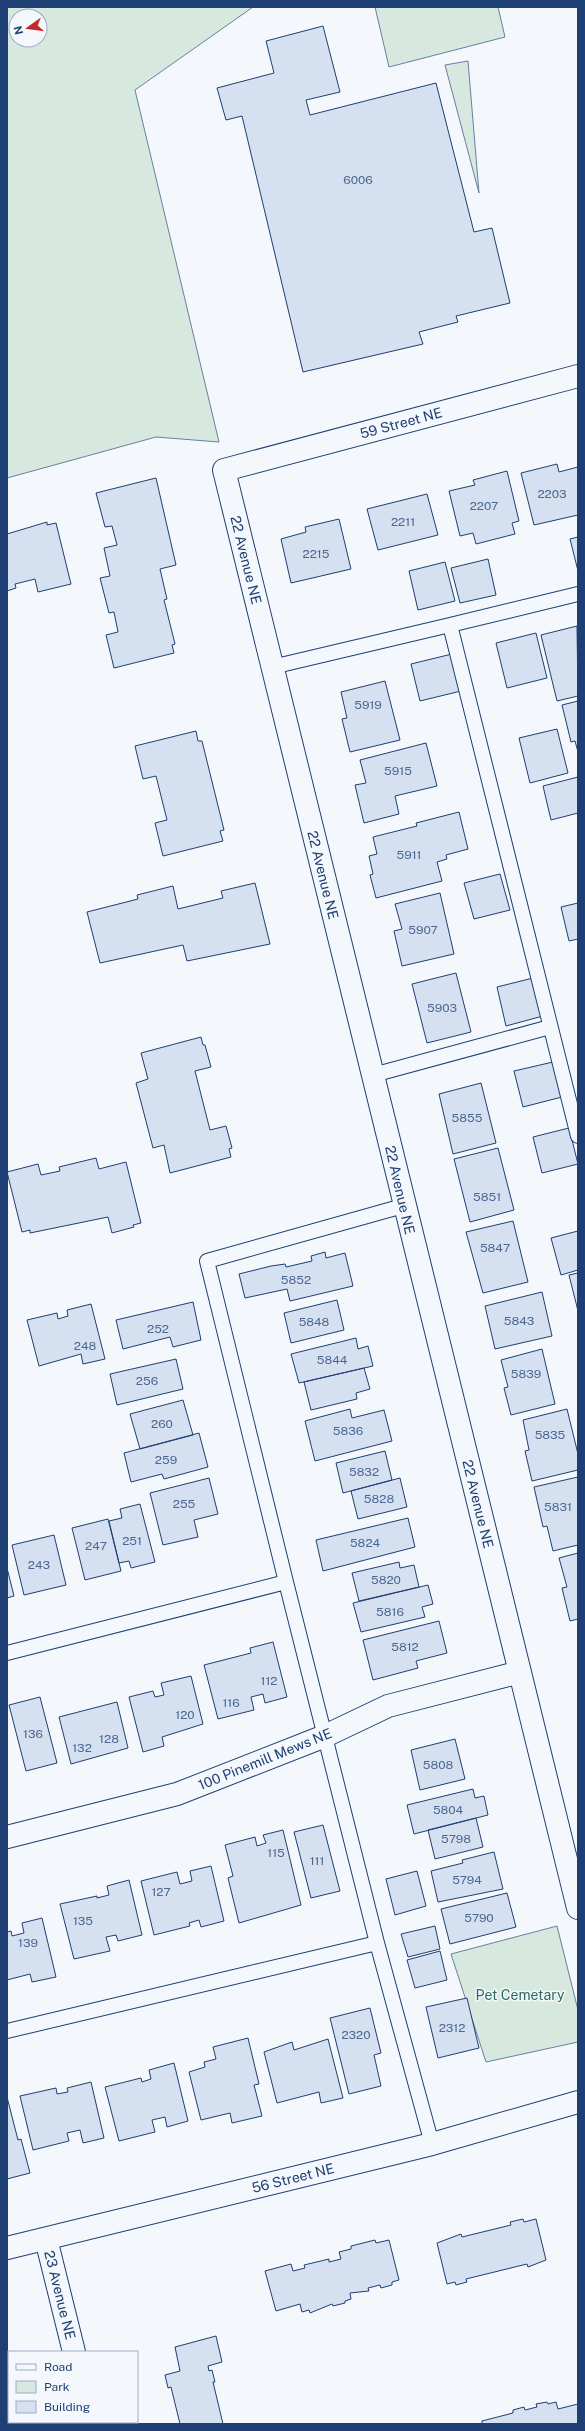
<svg xmlns="http://www.w3.org/2000/svg" width="585" height="2431" font-family="'Public Sans',sans-serif">
<style>
.green{fill:#d7e8df;stroke:#687fa3;fill-rule:evenodd}
.building{fill:#d5e0f0;stroke:#1d3f73}
.lines{fill:none;stroke-linecap:round;stroke-linejoin:round}
.lane-casing{stroke:#1d3f73;stroke-width:16}
.street-casing{stroke:#1d3f73;stroke-width:24}
.secondary-casing{stroke:#1d3f73;stroke-width:24}
.lane{stroke:#f4f7fb;stroke-width:14}
.street{stroke:#f4f7fb;stroke-width:22}
.secondary{stroke:#f4f7fb;stroke-width:22}
.labels{text-anchor:middle;dominant-baseline:central;stroke-width:3;stroke-linejoin:round;paint-order:stroke}
.number-label{font-size:12px;fill:#4b6792}
.street-label{font-size:14px;fill:#1d3f73;stroke:#f4f7fb}
.park-label{font-size:14px;fill:#2c6c60;stroke:#f4f7fb}
</style>
<rect width="100%" height="100%" fill="#f4f7fb"/>
<path class="green" d="M 7,7 L 253,7 L 135,90 L 219,442 L 156,437 L 7,478 ZM 16,16 L 40,16 L 40,40 L 16,40 Z
M 375,7 L 498,7 L 505,37 L 389,67 Z
M 468,61 L 479,193 L 445,65 Z
M 557,1926 L 578,2010 L 578,2042 L 486,2062 L 451,1954 Z"/>
<path class="building" d="M 323,26 L 340,92 L 306,100 L 310,115 L 436,83 L 474,232 L 492,228 L 510,303 L 456,316 L 458,322 L 419,332 L 423,344 L 303,372 L 242,116 L 226,120 L 217,88 L 274,73 L 266,41 Z
M 557,464 L 559,472 L 578,467 L 578,515 L 534,525 L 521,473 Z
M 507,471 L 519,521 L 512,523 L 515,534 L 476,544 L 473,533 L 460,536 L 449,491 L 475,485 L 473,480 Z
M 156,478 L 176,565 L 160,569 L 167,599 L 164,600 L 175,644 L 172,645 L 174,653 L 114,668 L 106,635 L 118,632 L 114,612 L 109,613 L 100,578 L 110,576 L 104,548 L 117,545 L 112,526 L 105,527 L 96,493 Z
M 427,494 L 438,535 L 378,550 L 367,509 Z
M 339,519 L 351,569 L 291,583 L 281,539 L 306,532 L 305,527 Z
M 47,522 L 47,525 L 56,523 L 71,584 L 38,592 L 35,579 L 15,584 L 16,588 L 7,591 L 7,534 Z
M 578,537 L 578,571 L 570,539 Z
M 488,559 L 496,595 L 460,603 L 451,568 Z
M 445,562 L 455,601 L 418,610 L 409,571 Z
M 577,626 L 578,696 L 557,701 L 541,635 Z
M 536,633 L 547,678 L 507,688 L 496,643 Z
M 452,654 L 461,691 L 420,701 L 411,664 Z
M 385,681 L 400,740 L 350,752 L 342,719 L 347,718 L 341,692 Z
M 578,701 L 578,752 L 575,741 L 571,742 L 562,705 Z
M 557,729 L 568,773 L 530,783 L 519,738 Z
M 196,731 L 198,741 L 202,741 L 224,830 L 220,831 L 223,841 L 163,856 L 155,823 L 167,820 L 156,776 L 143,779 L 135,746 Z
M 426,743 L 437,786 L 395,796 L 399,814 L 364,823 L 355,785 L 366,783 L 360,760 Z
M 578,777 L 578,813 L 551,820 L 543,786 Z
M 459,812 L 468,849 L 446,855 L 447,859 L 437,862 L 442,881 L 376,898 L 370,875 L 373,874 L 369,856 L 377,854 L 373,837 L 417,826 L 416,823 Z
M 500,874 L 510,910 L 474,919 L 464,883 Z
M 255,883 L 270,944 L 187,961 L 183,945 L 100,963 L 87,912 L 138,899 L 137,895 L 173,886 L 178,909 L 223,898 L 221,891 Z
M 440,893 L 454,954 L 402,966 L 394,931 L 402,929 L 395,904 Z
M 578,903 L 578,939 L 569,941 L 561,907 Z
M 456,973 L 471,1032 L 427,1043 L 412,984 Z
M 533,978 L 543,1016 L 506,1026 L 497,987 Z
M 201,1037 L 203,1045 L 205,1045 L 211,1067 L 195,1071 L 210,1130 L 226,1126 L 232,1148 L 229,1149 L 231,1157 L 170,1173 L 164,1145 L 153,1148 L 136,1083 L 148,1079 L 141,1053 Z
M 553,1062 L 562,1097 L 523,1107 L 514,1071 Z
M 481,1083 L 496,1143 L 453,1154 L 439,1094 Z
M 569,1128 L 578,1164 L 542,1173 L 533,1137 Z
M 498,1148 L 514,1210 L 470,1222 L 454,1159 Z
M 96,1158 L 99,1169 L 126,1162 L 141,1223 L 133,1225 L 134,1227 L 112,1233 L 108,1217 L 30,1233 L 30,1230 L 22,1232 L 7,1172 L 38,1164 L 41,1175 L 60,1171 L 59,1167 Z
M 513,1221 L 528,1282 L 483,1293 L 466,1232 Z
M 578,1231 L 578,1270 L 561,1275 L 551,1238 Z
M 325,1252 L 326,1258 L 345,1253 L 353,1286 L 290,1301 L 287,1289 L 245,1298 L 239,1274 L 271,1266 L 285,1264 L 286,1267 L 312,1261 L 311,1256 Z
M 578,1273 L 578,1311 L 569,1275 Z
M 542,1292 L 552,1336 L 495,1349 L 485,1306 Z
M 337,1300 L 344,1330 L 291,1343 L 284,1313 Z
M 193,1302 L 201,1340 L 173,1347 L 170,1337 L 123,1349 L 116,1320 Z
M 91,1304 L 105,1359 L 83,1364 L 81,1354 L 39,1366 L 27,1320 L 57,1313 L 58,1319 L 68,1316 L 67,1310 Z
M 356,1338 L 358,1349 L 368,1346 L 373,1366 L 299,1383 L 291,1354 Z
M 542,1349 L 555,1404 L 511,1415 L 504,1388 L 508,1387 L 501,1360 Z
M 176,1359 L 183,1389 L 117,1405 L 110,1374 Z
M 364,1368 L 370,1389 L 356,1393 L 357,1399 L 311,1410 L 304,1382 Z
M 183,1400 L 193,1435 L 140,1449 L 130,1414 Z
M 350,1409 L 352,1418 L 384,1410 L 392,1441 L 315,1461 L 305,1421 Z
M 567,1409 L 578,1454 L 578,1470 L 532,1481 L 525,1451 L 529,1450 L 523,1420 Z
M 199,1433 L 208,1467 L 164,1479 L 162,1474 L 131,1482 L 124,1453 Z
M 385,1451 L 392,1480 L 343,1493 L 336,1463 Z
M 578,1477 L 578,1545 L 553,1551 L 547,1526 L 543,1527 L 534,1487 Z
M 209,1478 L 218,1514 L 194,1520 L 198,1537 L 163,1545 L 150,1493 Z
M 400,1478 L 407,1507 L 358,1519 L 351,1491 Z
M 140,1504 L 155,1562 L 131,1568 L 129,1561 L 119,1563 L 109,1521 L 122,1518 L 120,1509 Z
M 408,1518 L 415,1547 L 323,1571 L 316,1540 Z
M 108,1519 L 121,1571 L 85,1580 L 72,1528 Z
M 54,1535 L 66,1585 L 24,1595 L 12,1545 Z
M 578,1553 L 578,1619 L 570,1621 L 562,1588 L 567,1587 L 559,1558 Z
M 399,1562 L 400,1568 L 414,1565 L 419,1587 L 359,1601 L 352,1573 Z
M 7,1568 L 14,1596 L 7,1598 Z
M 428,1585 L 433,1604 L 422,1607 L 425,1617 L 361,1632 L 353,1603 Z
M 439,1621 L 447,1653 L 416,1661 L 418,1668 L 373,1680 L 363,1640 Z
M 273,1642 L 287,1697 L 265,1703 L 263,1694 L 251,1697 L 254,1710 L 218,1719 L 204,1665 L 251,1653 L 250,1648 Z
M 191,1676 L 203,1724 L 162,1737 L 164,1746 L 143,1752 L 129,1697 L 153,1691 L 155,1697 L 164,1695 L 161,1683 Z
M 40,1697 L 57,1763 L 26,1771 L 9,1705 Z
M 117,1702 L 128,1748 L 71,1764 L 59,1717 Z
M 455,1739 L 465,1779 L 420,1790 L 411,1750 Z
M 473,1789 L 475,1798 L 484,1796 L 488,1815 L 414,1834 L 407,1805 Z
M 476,1818 L 483,1847 L 435,1859 L 428,1830 Z
M 323,1825 L 340,1891 L 311,1898 L 294,1832 Z
M 283,1830 L 301,1905 L 239,1923 L 228,1878 L 233,1876 L 225,1845 L 255,1837 L 257,1846 L 266,1843 L 263,1835 Z
M 494,1852 L 503,1889 L 438,1902 L 431,1871 L 463,1863 L 462,1860 Z
M 211,1866 L 224,1921 L 201,1927 L 199,1920 L 189,1923 L 190,1926 L 154,1935 L 141,1881 L 177,1872 L 180,1884 L 192,1881 L 190,1871 Z
M 417,1871 L 426,1906 L 395,1915 L 386,1879 Z
M 129,1880 L 142,1935 L 118,1941 L 116,1935 L 106,1937 L 110,1951 L 74,1959 L 60,1904 L 97,1896 L 97,1898 L 109,1895 L 107,1886 Z
M 507,1893 L 516,1927 L 450,1944 L 441,1909 Z
M 42,1918 L 56,1977 L 32,1982 L 30,1974 L 7,1980 L 7,1932 L 11,1931 L 12,1936 L 24,1933 L 22,1923 Z
M 435,1926 L 440,1949 L 408,1957 L 401,1934 Z
M 440,1951 L 447,1980 L 415,1988 L 407,1960 Z
M 467,1998 L 479,2048 L 438,2058 L 426,2007 Z
M 370,2008 L 381,2053 L 374,2055 L 381,2086 L 349,2094 L 330,2018 Z
M 248,2038 L 259,2084 L 254,2085 L 262,2116 L 232,2123 L 230,2113 L 201,2120 L 189,2072 L 205,2067 L 204,2062 L 216,2059 L 213,2047 Z
M 328,2039 L 343,2098 L 321,2103 L 319,2092 L 277,2103 L 264,2052 L 292,2042 L 294,2050 Z
M 174,2063 L 188,2121 L 167,2127 L 165,2117 L 152,2120 L 155,2132 L 119,2141 L 105,2087 L 141,2078 L 142,2082 L 151,2079 L 149,2070 Z
M 91,2082 L 104,2138 L 83,2143 L 80,2130 L 67,2133 L 69,2141 L 33,2150 L 20,2096 L 56,2088 L 57,2094 L 68,2092 L 67,2088 Z
M 7,2097 L 18,2140 L 21,2139 L 30,2173 L 7,2179 Z
M 523,2219 L 524,2222 L 536,2219 L 546,2260 L 528,2267 L 527,2264 L 466,2279 L 467,2282 L 456,2285 L 455,2282 L 447,2284 L 437,2243 L 461,2234 L 462,2237 L 511,2225 L 510,2222 Z
M 375,2240 L 376,2243 L 389,2240 L 399,2280 L 392,2282 L 392,2285 L 381,2288 L 380,2285 L 368,2288 L 369,2291 L 350,2293 L 351,2299 L 345,2301 L 345,2303 L 333,2306 L 332,2304 L 310,2313 L 309,2310 L 302,2312 L 300,2304 L 276,2311 L 265,2271 L 291,2264 L 293,2271 L 305,2268 L 304,2265 L 329,2259 L 329,2262 L 341,2259 L 339,2252 L 351,2249 L 351,2246 Z
M 216,2336 L 222,2362 L 208,2366 L 209,2371 L 212,2370 L 215,2382 L 213,2382 L 223,2424 L 180,2424 L 171,2387 L 168,2388 L 165,2375 L 180,2371 L 175,2347 Z
M 7,2364 L 9,2364 L 9,2410 L 7,2411 Z
M 547,2402 L 548,2404 L 556,2402 L 558,2409 L 578,2404 L 578,2424 L 482,2424 L 482,2421 L 513,2413 L 513,2410 L 524,2407 L 525,2410 L 537,2407 L 536,2404 Z
M 30,2422 L 31,2424 L 7,2424 L 10,2422 Z"/>
<g class="lines">
<defs>
<path id="lane" d="M 578,594 L 450,625 L 578,1136
M 272,667 L 450,625
M 373,1075 L 550,1027
M 286,1582 L 377,1943 L 432,2144
M 7,1653 L 286,1582 L 207,1261 L 403,1206
M 7,2031 L 377,1943"/>
<path id="street" d="M 578,376 L 224,470 L 578,1908
M 7,1837 L 177,1794 L 325,1736 L 388,1706 L 520,1672
M 46,2239 L 74,2352
M 92,2422 L 93,2424"/>
<path id="secondary" d="M 7,2248 L 432,2144 L 578,2102"/>
</defs>
<use href="#lane" class="lane-casing"/>
<use href="#street" class="street-casing"/>
<use href="#secondary" class="secondary-casing"/>
<use href="#lane" class="lane"/>
<use href="#street" class="street"/>
<use href="#secondary" class="secondary"/>
</g>
<g class="labels">
<g class="number-label">
<text x="358" y="180">6006</text>
<text x="552" y="494">2203</text>
<text x="484" y="506">2207</text>
<text x="403" y="522">2211</text>
<text x="316" y="554">2215</text>
<text x="368" y="705">5919</text>
<text x="398" y="771">5915</text>
<text x="409" y="855">5911</text>
<text x="423" y="930">5907</text>
<text x="442" y="1008">5903</text>
<text x="467" y="1118">5855</text>
<text x="487" y="1197">5851</text>
<text x="495" y="1248">5847</text>
<text x="296" y="1280">5852</text>
<text x="519" y="1321">5843</text>
<text x="314" y="1322">5848</text>
<text x="158" y="1329">252</text>
<text x="85" y="1346">248</text>
<text x="332" y="1360">5844</text>
<text x="526" y="1374">5839</text>
<text x="147" y="1381">256</text>
<text x="162" y="1424">260</text>
<text x="348" y="1431">5836</text>
<text x="550" y="1435">5835</text>
<text x="166" y="1460">259</text>
<text x="364" y="1472">5832</text>
<text x="379" y="1499">5828</text>
<text x="184" y="1504">255</text>
<text x="558" y="1507">5831</text>
<text x="132" y="1541">251</text>
<text x="365" y="1543">5824</text>
<text x="96" y="1546">247</text>
<text x="39" y="1565">243</text>
<text x="386" y="1580">5820</text>
<text x="390" y="1612">5816</text>
<text x="405" y="1647">5812</text>
<text x="269" y="1681">112</text>
<text x="231" y="1703">116</text>
<text x="185" y="1715">120</text>
<text x="33" y="1734">136</text>
<text x="109" y="1739">128</text>
<text x="82" y="1748">132</text>
<text x="438" y="1765">5808</text>
<text x="448" y="1810">5804</text>
<text x="456" y="1839">5798</text>
<text x="276" y="1853">115</text>
<text x="317" y="1861">111</text>
<text x="467" y="1880">5794</text>
<text x="161" y="1892">127</text>
<text x="479" y="1918">5790</text>
<text x="83" y="1921">135</text>
<text x="28" y="1943">139</text>
<text x="452" y="2028">2312</text>
<text x="356" y="2035">2320</text>
</g>
<g class="street-label">
<text transform="translate(401 423) rotate(-15)">59 Street NE</text>
<text transform="translate(246 560) rotate(76)">22 Avenue NE</text>
<text transform="translate(323 875) rotate(76)">22 Avenue NE</text>
<text transform="translate(400 1190) rotate(77)">22 Avenue NE</text>
<text transform="translate(478 1504) rotate(76)">22 Avenue NE</text>
<text transform="translate(265 1759) rotate(-22)">100 Pinemill Mews NE</text>
<text transform="translate(293 2178) rotate(-14)">56 Street NE</text>
<text transform="translate(60 2295) rotate(76)">23 Avenue NE</text>
</g>
<g class="park-label">
<text x="520" y="1995">Pet Cemetary</text>
</g>
</g>
<rect width="585" height="2431" fill="none" stroke="#1d3f73" stroke-width="16"/>
<rect x="8" y="2351" width="130" height="72" fill="#f4f7fb" stroke="#9eadc5"/>
<rect x="16" y="2364" width="20" height="6" fill="#f4f7fb" stroke="#9eadc5"/>
<text x="44" y="2371" font-size="12" fill="#1d3f73">Road</text>
<rect x="16" y="2381" width="20" height="12" fill="#d7e8df" stroke="#9eadc5"/>
<text x="44" y="2391" font-size="12" fill="#1d3f73">Park</text>
<rect x="16" y="2401" width="20" height="12" fill="#d5e0f0" stroke="#9eadc5"/>
<text x="44" y="2411" font-size="12" fill="#1d3f73">Building</text>
<g transform="translate(28 28) rotate(256)"><circle r="19" fill="#f4f7fb" stroke="#9eadc5"/>
<path d="M0-3L7 15L0 10L-7 15Z" fill="#c62828"/>
<text y="-6" font-size="11" font-weight="bold" text-anchor="middle" fill="#1d3f73">N</text>
</g>
</svg>
